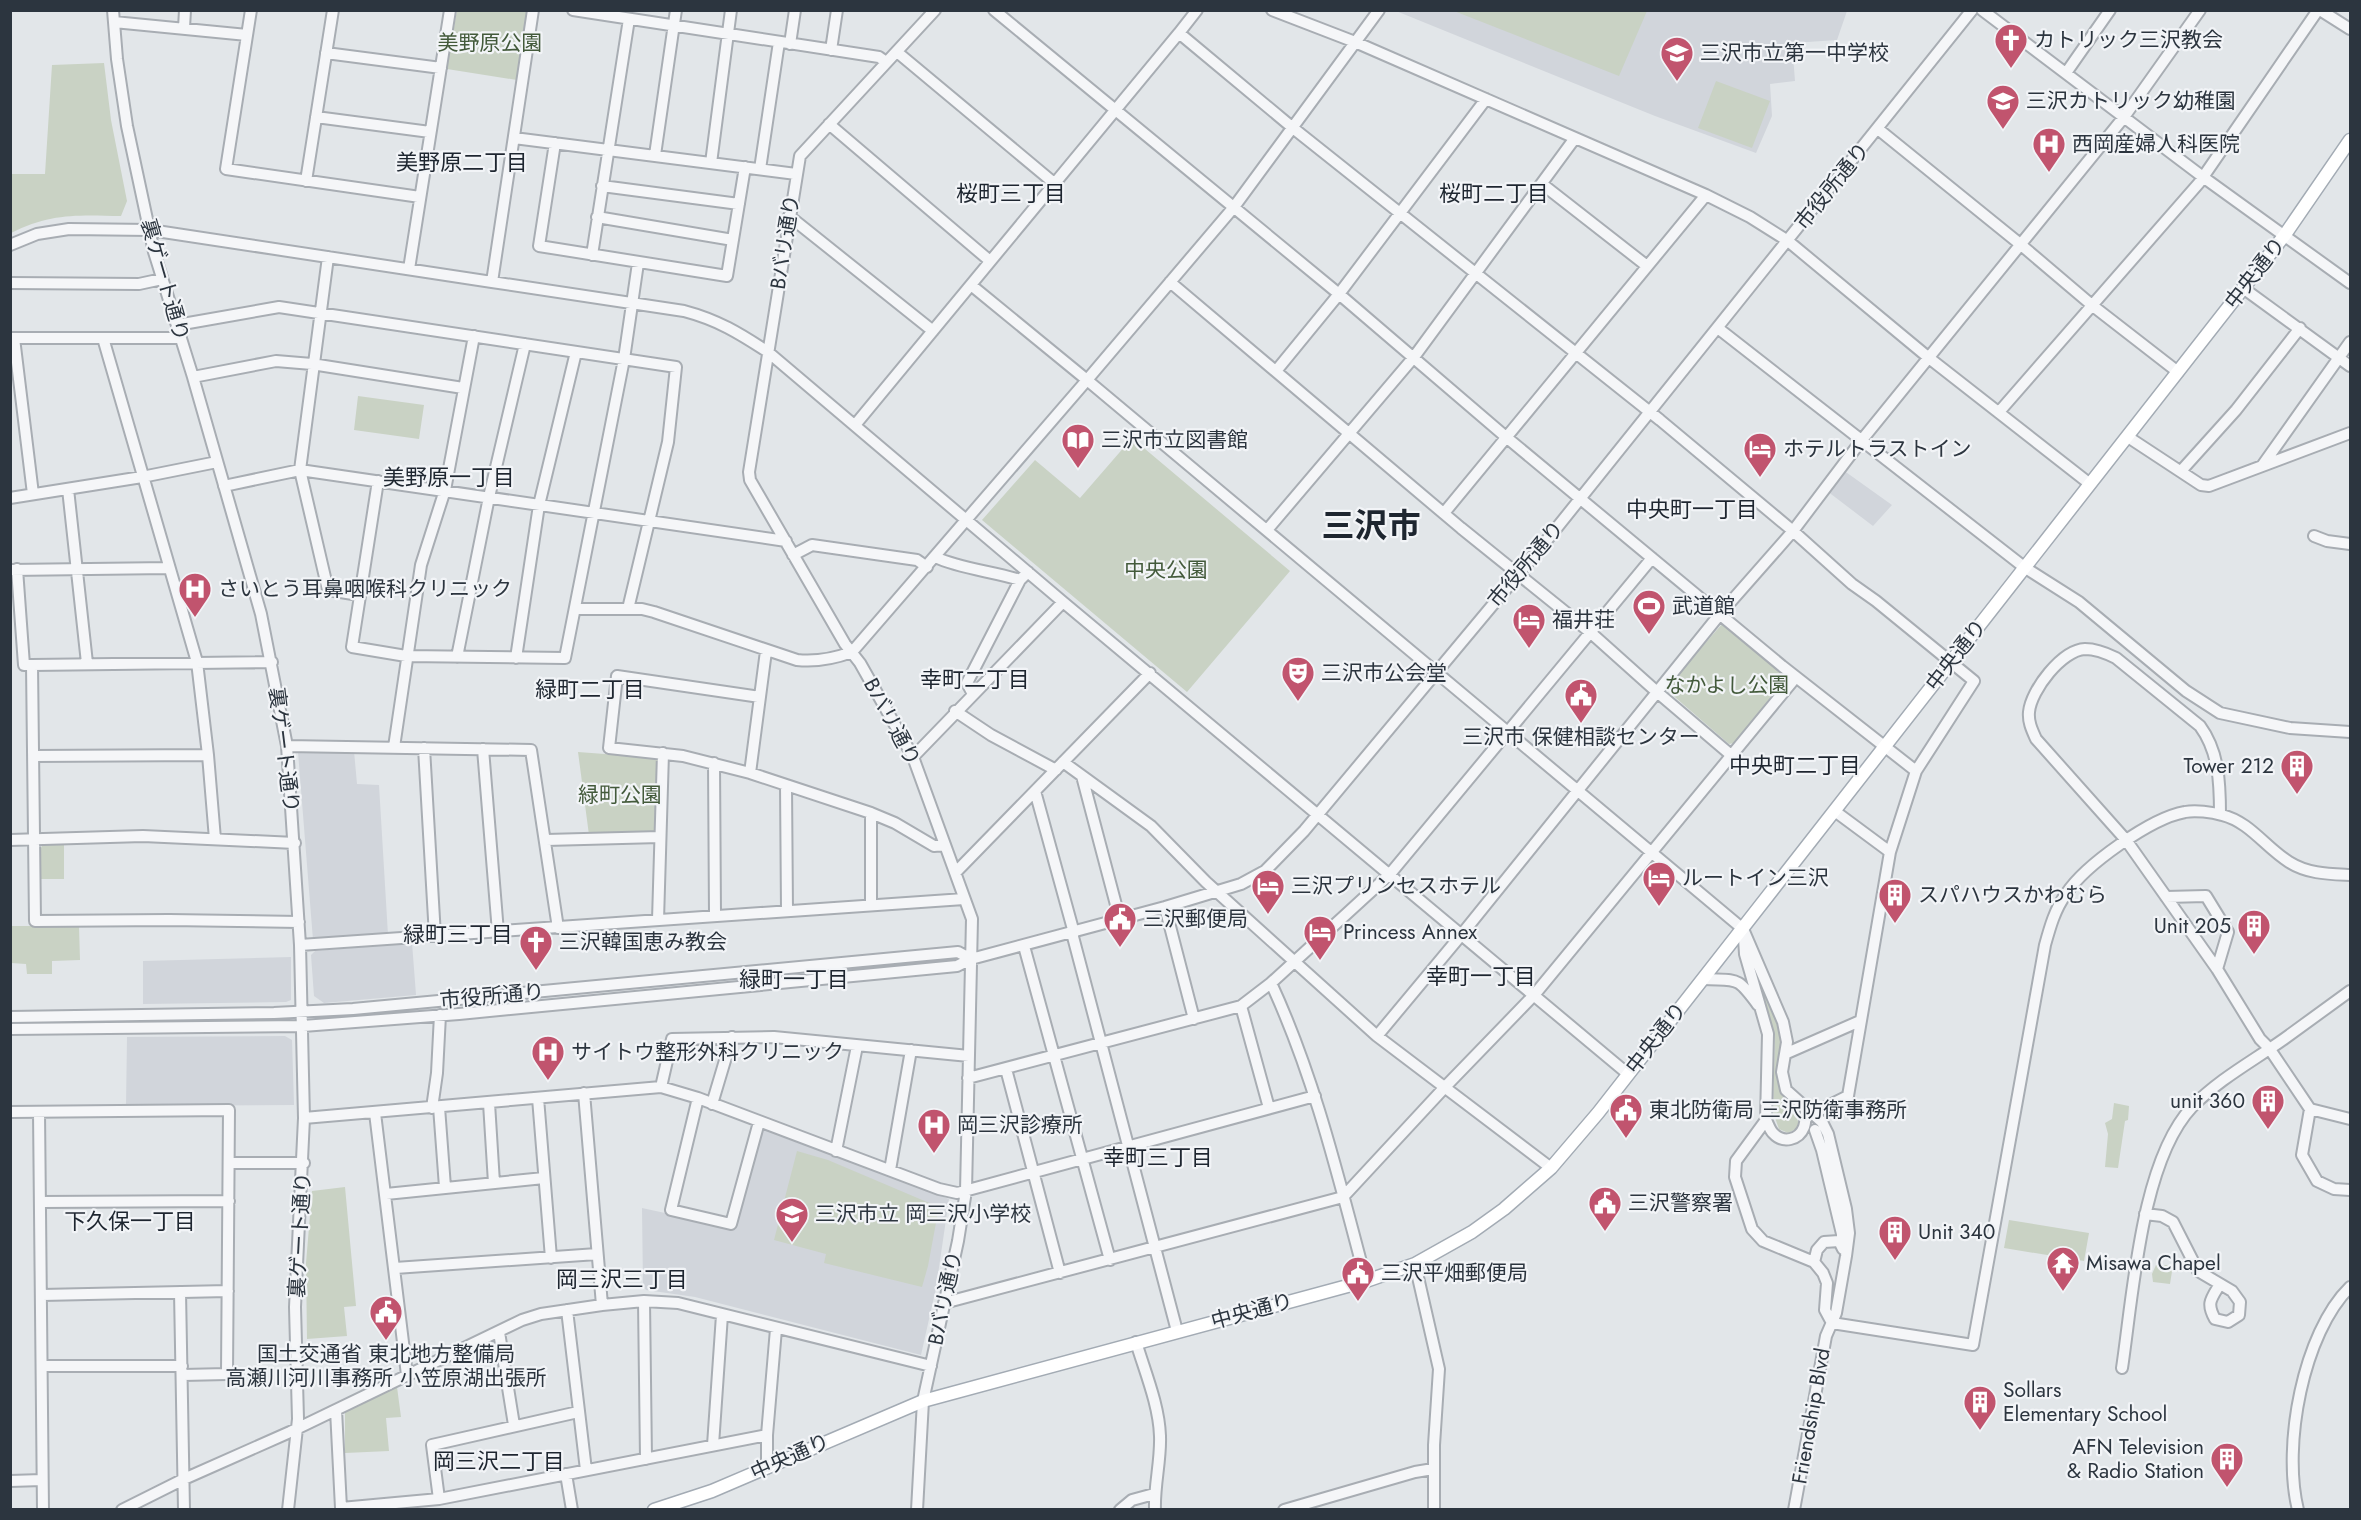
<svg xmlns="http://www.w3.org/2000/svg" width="2361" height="1520" font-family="Jost,'Noto Sans JP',sans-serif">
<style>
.built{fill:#d1d5db}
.green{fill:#c9d2c4}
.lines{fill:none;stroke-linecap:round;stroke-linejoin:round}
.minor-casing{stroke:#a8adb3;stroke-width:14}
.major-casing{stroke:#a3abb4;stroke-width:15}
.minor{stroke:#f5f6f8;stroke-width:10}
.major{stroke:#fff;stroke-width:12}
.labels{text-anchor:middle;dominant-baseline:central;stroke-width:4.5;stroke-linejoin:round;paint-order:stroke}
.poi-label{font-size:21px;fill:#2c353f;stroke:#f2f4f7;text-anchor:start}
.park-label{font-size:21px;fill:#435a3b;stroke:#f2f4f7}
.street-label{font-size:21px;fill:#2c353f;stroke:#f2f4f7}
.neighbourhood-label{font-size:22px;fill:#1e2630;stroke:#f2f4f7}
.town-label{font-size:33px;font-weight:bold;fill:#1e2630;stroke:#f2f4f7}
</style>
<rect width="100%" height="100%" fill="#e2e6e9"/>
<path class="built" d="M 1396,11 L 1847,11 L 1837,40 L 1792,43 L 1795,81 L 1770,84 L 1772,116 L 1756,153 L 1655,116 Z
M 1843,470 L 1892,505 L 1873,526 L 1827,491 Z
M 354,751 L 357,784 L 379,785 L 388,935 L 313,940 L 298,752 Z
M 412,943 L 416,995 L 324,1003 L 314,996 L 311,955 L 315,951 Z
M 291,957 L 291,1000 L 286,1002 L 143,1004 L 143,961 Z
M 285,1036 L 292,1040 L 294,1105 L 126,1106 L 127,1037 Z
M 763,1127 L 949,1199 L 936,1288 L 921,1355 L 695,1297 L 646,1290 L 643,1286 L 642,1208 L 734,1228 Z"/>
<path class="green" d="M 457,10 L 527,11 L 517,80 L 447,69 Z
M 1454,11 L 1647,11 L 1619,76 Z
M 104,63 L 111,120 L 127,201 L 121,216 C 78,215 50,213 11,233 L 11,174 L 45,174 L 52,65 Z
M 1716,81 L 1770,101 L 1752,148 L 1698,128 Z
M 358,396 L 424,405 L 419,439 L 354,430 Z
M 1132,438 L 1290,571 L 1187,692 L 982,520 L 1035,460 L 1080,498 Z
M 1722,624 L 1726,624 L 1787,675 L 1787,678 L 1734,743 L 1729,744 L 1669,692 L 1668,686 Z
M 578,752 L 658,758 L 657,832 L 589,835 Z
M 43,844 L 64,844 L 64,879 L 41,879 L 41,848 Z
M 10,926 L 79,926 L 80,960 L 52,961 L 52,974 L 27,974 L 26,964 L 11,963 Z
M 1754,964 L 1782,1036 L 1783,1051 L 1777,1076 L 1780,1091 L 1794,1110 L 1799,1124 L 1796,1129 L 1788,1133 L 1779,1129 L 1773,1112 L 1775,1035 L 1751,965 Z
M 2114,1103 L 2129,1106 L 2128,1120 L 2125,1121 L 2118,1168 L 2105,1167 L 2108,1134 L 2105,1123 L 2112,1119 Z
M 797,1151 L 828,1160 L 934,1205 L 938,1212 L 928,1266 L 922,1287 L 824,1263 L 826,1254 L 774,1240 Z
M 345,1187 L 356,1306 L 344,1307 L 347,1336 L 307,1339 L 306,1263 L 312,1191 Z
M 2009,1220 L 2089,1233 L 2084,1261 L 2004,1248 Z
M 2156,1265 L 2173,1265 L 2170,1284 L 2153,1282 L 2152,1274 Z
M 397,1387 L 401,1417 L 386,1418 L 389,1451 L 345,1453 L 345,1412 Z"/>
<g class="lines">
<defs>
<path id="minor" d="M 113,10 L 117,59 L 127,126 L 154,252 L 193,377 L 261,614 L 287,746 L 300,945 L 304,1118 L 295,1307 L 298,1419 L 288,1510
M 251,10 L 226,169 L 420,197
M 533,10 L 492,282 L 684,311 C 718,320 739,333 768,352 L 1063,602 L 1628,1074
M 573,10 L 879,57 L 886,62
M 994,10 L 1339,294 L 1506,437 L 1782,666 L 1916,771
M 1272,10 L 1355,42 L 1706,195 L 1750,217 L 1788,241 L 1929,358 L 2090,484
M 1379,10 L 1234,207 L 1087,380 L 1743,929 L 1783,1022 L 1787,1042 L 1782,1072 L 1786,1090 L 1822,1122 L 1828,1134 L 1846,1209 L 1849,1233 L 1846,1256 L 1836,1313 L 1826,1336 L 1794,1510
M 1982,10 L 2203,177 L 2350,283
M 2320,10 L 2350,29
M 114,22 L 247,35
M 184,28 L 185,10
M 1179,33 L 1197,10
M 790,44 L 795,10
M 831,50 L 837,10
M 897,52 L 1054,183
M 326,53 L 441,68
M 2066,73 L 2110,10
M 316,117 L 430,132
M 829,124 L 990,261
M 1878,129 L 2020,244 L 2093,306 L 2178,372
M 514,138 L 796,174
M 555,143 L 539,246 L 727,276 L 745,167
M 655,155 L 676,10
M 711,163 L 731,10
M 760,169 L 779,42
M 306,181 L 333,10
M 1542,184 L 1647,266
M 602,186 L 739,204
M 789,216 L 933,331
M 597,217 L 733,240
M 10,245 L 37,234 L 69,229 L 150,230 L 492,282
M 592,255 L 629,19
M 328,257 L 300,470 L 328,590 L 359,595
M 409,269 L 450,10
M 1170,282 L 1461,528 L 1590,632 L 1657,692 L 1731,755
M 10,283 L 139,284 L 162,279
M 2243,288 L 2350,366
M 177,325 L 279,307 L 676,367 L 668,442 L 628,609
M 1719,329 L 2024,567 L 2079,602 L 2186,691 L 2220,713 L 2290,728 L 2350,732
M 10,338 L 181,338
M 14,338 L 33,494
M 103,338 L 197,662 L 208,755 L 215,839
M 1276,371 L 1339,294 L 1486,99
M 193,377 L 276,361 L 312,364 L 463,388
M 1999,412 L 2199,183 L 2318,10
M 855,425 L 1179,33 L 1293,128 L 1660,420 L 1793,531 L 1852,584 L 1876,601 L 1974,681 L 1916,771 L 1890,852
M 2128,437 L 2201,485 L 2209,486 L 2350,433
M 2262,466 L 2350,342
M 2181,471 L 2236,410 L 2300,328
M 378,481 L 352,647 L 406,656 L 565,658 L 624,359 L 638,263
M 224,486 L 300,470 L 786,541
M 68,489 L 87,663
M 10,498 L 142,477 L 217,462
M 1444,513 L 1706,195
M 1267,530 L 1414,357 L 1575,138
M 2314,536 L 2327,541 L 2350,544
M 793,555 L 812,545 L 917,560 L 927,567
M 935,557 C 961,569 992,571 1020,580
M 17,569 L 24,665 L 32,665
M 10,570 L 169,568
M 575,609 L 642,609 L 654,612 L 797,660 C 816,662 833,659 852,652 L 1087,380 L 971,285
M 457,657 L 489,497 L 525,344
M 516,658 L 539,505 L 576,352
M 272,662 L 32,665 L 35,921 L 169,920 L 299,922
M 973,694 L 967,683 L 1020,580 L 1028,572
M 760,697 L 617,676 L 609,748 L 683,756 L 750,773 L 871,813 L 895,823 L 934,846 L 945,845
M 955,711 L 991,735 L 1056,770
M 287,746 L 531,750 L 558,928
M 394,747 L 421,565 L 445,490 L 474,336
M 424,748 L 435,936
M 483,749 L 498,932
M 33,756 L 208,755
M 913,757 L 1063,602
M 1063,762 L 1151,826 L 1206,882 L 1377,1036 L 1462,934 L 1720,614 L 1793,531 L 1861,441 L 2124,117 L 2200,10
M 714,763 L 715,915
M 750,773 L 766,651
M 1082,776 L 1120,920
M 786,785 L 787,911
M 1035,791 L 1074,933
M 2220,814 C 2220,783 2219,752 2200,726 L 2116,658 C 2106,653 2096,649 2085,649 C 2062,650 2031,690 2029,712 C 2028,722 2032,730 2036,739 L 2126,840 L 2217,969 L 2260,1039 L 2269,1048 L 2310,1109 L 2350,1119
M 10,840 L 143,836 L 295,843
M 546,840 L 660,837
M 956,872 L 1150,673
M 2166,897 L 2206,896 L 2228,932 L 2217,969
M 871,904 L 871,813
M 1165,907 L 1194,1019
M 658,920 L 663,753
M 1072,933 L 1177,1331
M 1744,938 L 1745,954 L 1768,1034 L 1766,1120 L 1736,1161 L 1735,1177 L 1752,1229 L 1763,1241 L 1814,1262 L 1823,1273 L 1827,1283 L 1825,1310 L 1832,1323
M 300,945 L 964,899
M 1024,946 L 1110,1260
M 1703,979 C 1738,981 1736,975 1758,1005
M 1271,983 L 1390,874 L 1652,558
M 1241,1006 L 1269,1108
M 10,1017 L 274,1013 L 353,1009 L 958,952 L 971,959
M 10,1029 L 303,1026 L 459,1014 L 957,966 L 971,959 L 1165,907 L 1241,884 L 1265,871 L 1304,831 L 1551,535 L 1972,10
M 1377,1036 L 1551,1168
M 1787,1053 L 1860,1021
M 1006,1069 L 1060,1273
M 968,1078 L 1241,1006 L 1271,983 C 1315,1078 1339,1180 1366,1281
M 661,1087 L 672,1039 L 774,1037 L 969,1056
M 584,1093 L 602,1305
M 538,1098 L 551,1258
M 698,1098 L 671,1210 L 731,1224 L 759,1122
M 489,1103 L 494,1183
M 712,1104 L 732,1037
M 439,1107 L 445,1187
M 432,1108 L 437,1073 L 440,1015
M 2310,1109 L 2302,1155 L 2317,1181 L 2334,1189 L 2350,1190
M 10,1112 L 229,1110 L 227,1374 L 183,1375
M 39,1112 L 43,1510
M 375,1113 L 407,1375
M 1814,1113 L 1848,1096 L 1890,852 L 1836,812
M 304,1118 L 661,1087 L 698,1098 L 939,1189 L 957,1193 L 1315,1096
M 1766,1120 C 1768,1124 1770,1130 1773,1133 C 1783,1144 1799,1140 1804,1127 C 1806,1121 1806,1114 1806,1107
M 1815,1130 L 1822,1150 L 1842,1234 L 1842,1243
M 836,1151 L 857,1046
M 230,1163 L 304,1163
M 890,1170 L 911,1050
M 386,1194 L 544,1178
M 40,1202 L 229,1201
M 2145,1214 L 2162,1216 L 2173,1222 L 2198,1271 L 2232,1291 L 2240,1302 L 2239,1315 L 2228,1322 L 2215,1319 C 2206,1303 2211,1299 2220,1284
M 1814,1262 L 1817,1250 L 1824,1242 L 1839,1241 L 1843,1249
M 1415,1264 L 1439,1369 L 1434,1445 L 1434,1510
M 395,1268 L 597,1254
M 180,1292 L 184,1510
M 42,1295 L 228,1291
M 644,1301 L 646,1459
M 944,1303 L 1343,1197 L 1445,1087 L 1535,994 L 1796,677
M 567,1310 L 586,1470
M 1832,1323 L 1973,1345 L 2045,945 C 2050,927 2055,909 2066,894 C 2085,865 2151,818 2185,812 C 2195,810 2212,812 2222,815 C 2250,822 2265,847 2289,862 C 2308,874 2329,874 2350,875
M 499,1332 L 514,1425
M 1136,1342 C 1145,1372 1159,1405 1160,1436 C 1161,1461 1154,1485 1155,1510
M 42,1366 L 182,1366
M 2122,1368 C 2133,1295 2141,1161 2192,1107 C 2219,1079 2253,1061 2284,1039 C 2306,1023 2328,1007 2350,991
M 336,1410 L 341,1508 L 439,1499 L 767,1435
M 713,1445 L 722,1315
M 767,1468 L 767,1435 L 776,1329
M 566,1474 L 572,1510
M 10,1481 L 42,1480
M 439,1499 L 432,1445 L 578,1412
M 122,1510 L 184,1479 L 290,1432 L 522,1320 L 541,1314 L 602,1305 L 644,1301 L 678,1303 L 931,1366
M 917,1510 L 923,1401 L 958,1241 L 966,1191 L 972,919 L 913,757 L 860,663 L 845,644 L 750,480 L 749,472 L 800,156 L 935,10
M 1120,1510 L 1132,1500 L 1154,1494
M 1284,1510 L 1415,1472 L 1433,1469
M 2298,1510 C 2282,1446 2303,1333 2350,1287"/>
<path id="major" d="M 654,1510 L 712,1491 L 923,1401 L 1366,1281 L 1415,1264 L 1472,1232 L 1504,1209 L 1551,1168 L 1598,1113 L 2284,236 L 2350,140"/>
</defs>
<use href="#minor" class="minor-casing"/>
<use href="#major" class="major-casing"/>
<use href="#minor" class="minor"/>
<use href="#major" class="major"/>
</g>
<defs>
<symbol id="church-pin" viewBox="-11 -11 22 30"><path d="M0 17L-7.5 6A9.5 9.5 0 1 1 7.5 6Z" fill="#c1546e" stroke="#f2f4f7"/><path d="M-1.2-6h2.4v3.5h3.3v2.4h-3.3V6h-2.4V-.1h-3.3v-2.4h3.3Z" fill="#fff"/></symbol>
<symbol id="school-pin" viewBox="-11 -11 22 30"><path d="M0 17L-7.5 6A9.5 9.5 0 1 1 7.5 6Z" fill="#c1546e" stroke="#f2f4f7"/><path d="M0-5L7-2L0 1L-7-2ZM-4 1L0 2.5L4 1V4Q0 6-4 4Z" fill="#fff"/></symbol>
<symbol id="hospital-pin" viewBox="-11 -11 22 30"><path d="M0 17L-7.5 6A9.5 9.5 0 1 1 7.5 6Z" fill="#c1546e" stroke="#f2f4f7"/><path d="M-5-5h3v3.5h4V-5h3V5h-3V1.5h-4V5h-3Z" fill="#fff"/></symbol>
<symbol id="library-pin" viewBox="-11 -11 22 30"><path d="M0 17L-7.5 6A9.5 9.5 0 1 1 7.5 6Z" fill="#c1546e" stroke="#f2f4f7"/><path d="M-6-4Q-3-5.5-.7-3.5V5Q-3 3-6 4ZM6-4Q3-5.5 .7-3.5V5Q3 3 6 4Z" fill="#fff"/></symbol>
<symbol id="hotel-pin" viewBox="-11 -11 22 30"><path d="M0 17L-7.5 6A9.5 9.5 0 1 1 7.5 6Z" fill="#c1546e" stroke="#f2f4f7"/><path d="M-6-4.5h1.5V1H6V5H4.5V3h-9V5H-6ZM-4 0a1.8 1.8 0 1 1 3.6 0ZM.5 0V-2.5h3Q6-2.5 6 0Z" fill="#fff"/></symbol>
<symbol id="stadium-pin" viewBox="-11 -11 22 30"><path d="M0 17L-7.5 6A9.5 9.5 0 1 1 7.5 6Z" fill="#c1546e" stroke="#f2f4f7"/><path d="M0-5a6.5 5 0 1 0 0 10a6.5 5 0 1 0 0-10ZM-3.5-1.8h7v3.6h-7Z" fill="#fff"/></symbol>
<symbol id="theatre-pin" viewBox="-11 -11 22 30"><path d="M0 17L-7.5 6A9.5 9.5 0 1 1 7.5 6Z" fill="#c1546e" stroke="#f2f4f7"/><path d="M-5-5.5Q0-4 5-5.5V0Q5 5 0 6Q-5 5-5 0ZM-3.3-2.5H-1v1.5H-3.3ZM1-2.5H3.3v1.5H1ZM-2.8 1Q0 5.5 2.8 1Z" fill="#fff"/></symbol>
<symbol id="civic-pin" viewBox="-11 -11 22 30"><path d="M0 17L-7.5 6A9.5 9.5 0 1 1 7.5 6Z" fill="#c1546e" stroke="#f2f4f7"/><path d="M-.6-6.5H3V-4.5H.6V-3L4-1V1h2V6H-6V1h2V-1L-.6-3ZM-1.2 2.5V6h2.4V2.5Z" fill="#fff"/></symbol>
<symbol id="building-pin" viewBox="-11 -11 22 30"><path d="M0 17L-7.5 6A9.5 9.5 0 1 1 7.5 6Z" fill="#c1546e" stroke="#f2f4f7"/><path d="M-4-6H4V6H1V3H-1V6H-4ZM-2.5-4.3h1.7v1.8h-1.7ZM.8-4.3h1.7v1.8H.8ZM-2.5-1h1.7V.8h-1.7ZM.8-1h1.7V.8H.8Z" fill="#fff"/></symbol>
<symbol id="temple-pin" viewBox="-11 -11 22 30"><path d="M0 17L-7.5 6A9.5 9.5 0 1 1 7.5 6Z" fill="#c1546e" stroke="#f2f4f7"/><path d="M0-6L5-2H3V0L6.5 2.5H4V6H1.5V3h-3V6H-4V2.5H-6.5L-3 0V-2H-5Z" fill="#fff"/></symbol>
</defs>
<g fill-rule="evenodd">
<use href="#church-pin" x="1992" y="21" width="38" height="52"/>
<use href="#school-pin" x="1658" y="34" width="38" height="52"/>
<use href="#school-pin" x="1984" y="82" width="38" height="52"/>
<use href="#hospital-pin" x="2030" y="125" width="38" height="52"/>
<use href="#library-pin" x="1059" y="421" width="38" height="52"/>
<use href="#hotel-pin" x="1741" y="430" width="38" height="52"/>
<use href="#hospital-pin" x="176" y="570" width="38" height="52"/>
<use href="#stadium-pin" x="1630" y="587" width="38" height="52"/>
<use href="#hotel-pin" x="1510" y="601" width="38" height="52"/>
<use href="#theatre-pin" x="1279" y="654" width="38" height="52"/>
<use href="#civic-pin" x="1562" y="676" width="38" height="52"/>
<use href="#building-pin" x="2278" y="747" width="38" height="52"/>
<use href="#hotel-pin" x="1640" y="859" width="38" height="52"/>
<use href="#hotel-pin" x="1249" y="867" width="38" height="52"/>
<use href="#building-pin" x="1876" y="876" width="38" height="52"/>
<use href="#civic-pin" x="1101" y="900" width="38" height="52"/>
<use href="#building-pin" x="2235" y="907" width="38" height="52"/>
<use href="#hotel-pin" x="1301" y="913" width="38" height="52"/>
<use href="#church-pin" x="517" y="923" width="38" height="52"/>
<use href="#hospital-pin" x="529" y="1033" width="38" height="52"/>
<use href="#building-pin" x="2249" y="1082" width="38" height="52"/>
<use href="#civic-pin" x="1607" y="1091" width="38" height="52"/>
<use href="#hospital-pin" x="915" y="1106" width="38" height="52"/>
<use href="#civic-pin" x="1586" y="1184" width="38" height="52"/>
<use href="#school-pin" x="773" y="1195" width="38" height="52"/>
<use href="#building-pin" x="1876" y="1213" width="38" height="52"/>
<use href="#temple-pin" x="2044" y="1244" width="38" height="52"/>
<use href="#civic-pin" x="1339" y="1254" width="38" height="52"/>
<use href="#civic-pin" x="367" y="1293" width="38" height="52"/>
<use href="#building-pin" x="1961" y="1383" width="38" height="52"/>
<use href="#building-pin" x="2208" y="1440" width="38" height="52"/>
</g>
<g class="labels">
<g class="poi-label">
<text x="2034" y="40">カトリック三沢教会</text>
<text x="1700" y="53">三沢市立第一中学校</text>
<text x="2026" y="101">三沢カトリック幼稚園</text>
<text x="2072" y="144">西岡産婦人科医院</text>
<text x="1101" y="440">三沢市立図書館</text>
<text x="1783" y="449">ホテルトラストイン</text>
<text x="218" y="589">さいとう耳鼻咽喉科クリニック</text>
<text x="1672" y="606">武道館</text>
<text x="1552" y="620">福井荘</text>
<text x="1321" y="673">三沢市公会堂</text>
<text x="1581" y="737" text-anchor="middle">三沢市 保健相談センター</text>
<text x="2274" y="766" text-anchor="end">Tower 212</text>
<text x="1682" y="878">ルートイン三沢</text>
<text x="1291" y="886">三沢プリンセスホテル</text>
<text x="1918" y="895">スパハウスかわむら</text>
<text x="1143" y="919">三沢郵便局</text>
<text x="2231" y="926" text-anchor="end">Unit 205</text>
<text x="1343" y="932">Princess Annex</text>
<text x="559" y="942">三沢韓国恵み教会</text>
<text x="571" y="1052">サイトウ整形外科クリニック</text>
<text x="2245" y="1101" text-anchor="end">unit 360</text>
<text x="1649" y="1110">東北防衛局 三沢防衛事務所</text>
<text x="957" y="1125">岡三沢診療所</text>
<text x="1628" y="1203">三沢警察署</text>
<text x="815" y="1214">三沢市立 岡三沢小学校</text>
<text x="1918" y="1232">Unit 340</text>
<text x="2086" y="1263">Misawa Chapel</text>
<text x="1381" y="1273">三沢平畑郵便局</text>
<text x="386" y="1354" text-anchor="middle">国土交通省 東北地方整備局<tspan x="386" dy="24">高瀬川河川事務所 小笠原湖出張所</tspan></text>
<text x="2003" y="1390">Sollars<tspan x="2003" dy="24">Elementary School</tspan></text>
<text x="2204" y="1447" text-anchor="end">AFN Television<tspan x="2204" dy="24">&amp; Radio Station</tspan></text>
</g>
<g class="park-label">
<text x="490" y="43">美野原公園</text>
<text x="1166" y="570">中央公園</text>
<text x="1727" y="685">なかよし公園</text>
<text x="620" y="795">緑町公園</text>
</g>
<g class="street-label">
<text transform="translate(1832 186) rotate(-51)">市役所通り</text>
<text transform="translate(785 242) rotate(-81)">Bバリ通り</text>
<text transform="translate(2255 273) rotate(-52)">中央通り</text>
<text transform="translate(165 280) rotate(74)">裏ゲート通り</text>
<text transform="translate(1526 564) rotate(-50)">市役所通り</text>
<text transform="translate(1956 655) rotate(-52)">中央通り</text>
<text transform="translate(892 722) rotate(62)">Bバリ通り</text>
<text transform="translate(284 750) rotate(83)">裏ゲート通り</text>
<text transform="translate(492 996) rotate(-5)">市役所通り</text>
<text transform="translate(1656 1038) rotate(-52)">中央通り</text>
<text transform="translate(300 1235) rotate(-87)">裏ゲート通り</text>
<text transform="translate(945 1298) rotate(-78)">Bバリ通り</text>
<text transform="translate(1252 1311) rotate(-15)">中央通り</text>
<text transform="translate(1811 1416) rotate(-80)">Friendship Blvd</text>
<text transform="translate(790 1457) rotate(-24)">中央通り</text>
</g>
<g class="neighbourhood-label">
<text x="462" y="162">美野原二丁目</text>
<text x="1011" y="193">桜町三丁目</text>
<text x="1494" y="193">桜町二丁目</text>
<text x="449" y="477">美野原一丁目</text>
<text x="1692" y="509">中央町一丁目</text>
<text x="975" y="679">幸町二丁目</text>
<text x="590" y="689">緑町二丁目</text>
<text x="1795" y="765">中央町二丁目</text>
<text x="458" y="934">緑町三丁目</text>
<text x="1481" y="976">幸町一丁目</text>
<text x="794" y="979">緑町一丁目</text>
<text x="1158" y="1157">幸町三丁目</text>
<text x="130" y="1221">下久保一丁目</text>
<text x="622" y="1279">岡三沢三丁目</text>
<text x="499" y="1461">岡三沢二丁目</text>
</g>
<g class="town-label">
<text x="1371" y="525">三沢市</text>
</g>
</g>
<rect width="2361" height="1520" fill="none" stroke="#2c353f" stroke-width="24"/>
</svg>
